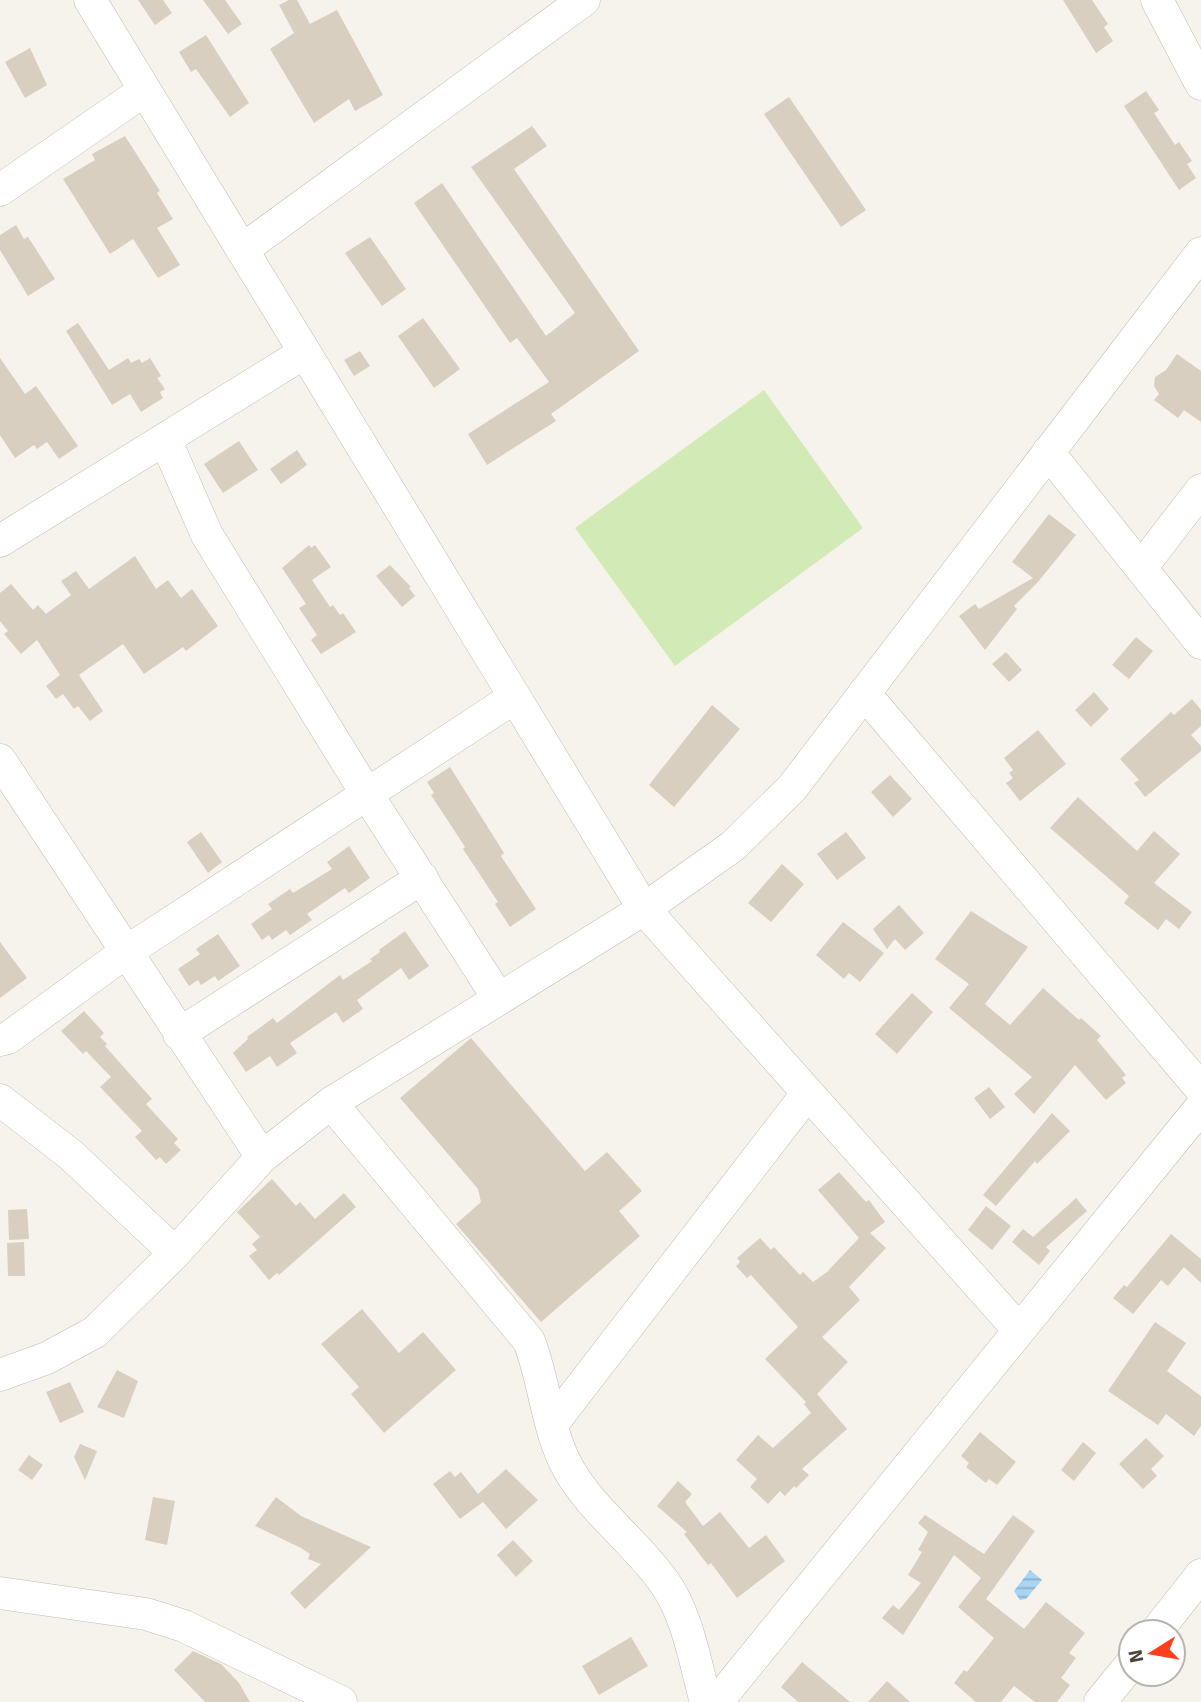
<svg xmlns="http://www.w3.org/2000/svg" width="1201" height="1702" font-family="Signika,sans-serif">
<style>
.pitch{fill:#d2eab5}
.water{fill:url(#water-rules)}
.building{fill:#d8cfc1}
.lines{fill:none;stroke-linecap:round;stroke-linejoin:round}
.minor-casing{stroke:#c2bbae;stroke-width:33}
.minor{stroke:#fff;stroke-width:32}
</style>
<defs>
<pattern id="water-rules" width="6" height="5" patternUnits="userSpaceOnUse" patternTransform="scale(1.75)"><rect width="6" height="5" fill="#a9d4f2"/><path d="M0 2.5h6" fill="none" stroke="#8caec5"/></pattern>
</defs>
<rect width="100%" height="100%" fill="#f6f3ec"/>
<path class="pitch" d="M 764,390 L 863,528 L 675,666 L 575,528 Z"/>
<path class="water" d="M 1030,1570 L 1042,1580 L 1026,1599 L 1020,1600 L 1014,1591 Z"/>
<path class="building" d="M 138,0 L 163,0 L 172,13 L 155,25 Z
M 203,0 L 225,0 L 242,24 L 228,34 Z
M 289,0 L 297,0 L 310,24 L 337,10 L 383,95 L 355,111 L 349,99 L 314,123 L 270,49 L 294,33 L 279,5 Z
M 1063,0 L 1092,0 L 1108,24 L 1104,27 L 1113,41 L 1096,53 Z
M 206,35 L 249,103 L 230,117 L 196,69 L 191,72 L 179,52 Z
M 30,48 L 47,85 L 25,98 L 5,62 Z
M 1146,91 L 1159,110 L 1154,113 L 1175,145 L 1179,142 L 1192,161 L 1187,164 L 1196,178 L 1179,190 L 1124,106 Z
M 789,97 L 866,210 L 841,227 L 764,114 Z
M 532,126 L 547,146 L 514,169 L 639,351 L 551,414 L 556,421 L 487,465 L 468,434 L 549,382 L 517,338 L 510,343 L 414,203 L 442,183 L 546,336 L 575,313 L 471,167 Z
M 125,136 L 160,191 L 157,193 L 173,219 L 157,228 L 180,265 L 158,278 L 133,239 L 110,254 L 63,179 L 95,160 L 92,154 Z
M 16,225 L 24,239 L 28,237 L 55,279 L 28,296 L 0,250 L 0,235 Z
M 370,237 L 406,289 L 382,306 L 345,253 Z
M 423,318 L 460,369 L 434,388 L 398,336 Z
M 78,323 L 109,370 L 128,358 L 131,363 L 139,359 L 142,363 L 150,358 L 161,376 L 157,378 L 165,389 L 160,392 L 163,398 L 141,412 L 130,394 L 112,405 L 66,331 Z
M 360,351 L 370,366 L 354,376 L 344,360 Z
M 1177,354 L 1201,371 L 1201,422 L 1184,410 L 1178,418 L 1154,400 L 1159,394 L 1154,386 L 1155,377 L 1166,370 Z
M 0,358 L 25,394 L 36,386 L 78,446 L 59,459 L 47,442 L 37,449 L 34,445 L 15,458 L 0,435 Z
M 239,441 L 258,470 L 223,493 L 204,464 Z
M 297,450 L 307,465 L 281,484 L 270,469 Z
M 1049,514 L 1076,535 L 1038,582 L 1014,606 L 1017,609 L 985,650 L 959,616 L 975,604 L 979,609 L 1033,578 L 1012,562 Z
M 309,545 L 311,548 L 315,545 L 331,567 L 312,580 L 330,607 L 333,605 L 340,615 L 343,613 L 356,632 L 321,654 L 311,640 L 317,635 L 299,608 L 306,604 L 282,568 Z
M 135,556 L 156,589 L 168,580 L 181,598 L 192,589 L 218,626 L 186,651 L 183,647 L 144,674 L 123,644 L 79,675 L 103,711 L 90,721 L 78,706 L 74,709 L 63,694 L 56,699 L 46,686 L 60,675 L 37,640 L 21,654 L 4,634 L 8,631 L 0,621 L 0,593 L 11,584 L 33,610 L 38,605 L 46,614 L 71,595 L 61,581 L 76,571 L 89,589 Z
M 390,565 L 411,587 L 409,588 L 415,596 L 402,607 L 376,576 Z
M 1136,637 L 1153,651 L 1129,679 L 1112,665 Z
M 1006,652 L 1022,670 L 1009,682 L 992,664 Z
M 1094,692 L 1109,709 L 1091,727 L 1075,710 Z
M 1192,699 L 1201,710 L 1201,726 L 1191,735 L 1201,746 L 1201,751 L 1145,797 L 1134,783 L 1139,780 L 1120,759 L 1171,712 L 1174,715 Z
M 712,705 L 740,729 L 674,807 L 649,785 Z
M 1038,730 L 1066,764 L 1020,801 L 1006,783 L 1013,778 L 1009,773 L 1013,770 L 1004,758 Z
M 450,767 L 504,853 L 501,856 L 536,909 L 510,927 L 495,904 L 498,902 L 463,849 L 465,847 L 431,795 L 434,793 L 427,782 Z
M 890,775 L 912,799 L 893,817 L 871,792 Z
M 1078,797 L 1137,851 L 1154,831 L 1180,854 L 1154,883 L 1192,912 L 1179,929 L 1166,919 L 1158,930 L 1124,903 L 1129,896 L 1050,828 Z
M 201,832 L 222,862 L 208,873 L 187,842 Z
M 846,832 L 866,858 L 837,880 L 817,854 Z
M 349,846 L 370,878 L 349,893 L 345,888 L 307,914 L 312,920 L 290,935 L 286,930 L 272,940 L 269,935 L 262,940 L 251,924 L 272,909 L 268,904 L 290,889 L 293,893 L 332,869 L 327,862 Z
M 782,864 L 804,884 L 771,922 L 748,903 Z
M 899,905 L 924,933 L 905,950 L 895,939 L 887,949 L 873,929 Z
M 971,911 L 1028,947 L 985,1004 L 1010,1025 L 1043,988 L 1079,1020 L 1081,1018 L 1101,1036 L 1097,1040 L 1126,1075 L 1122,1078 L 1126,1083 L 1106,1100 L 1075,1065 L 1034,1114 L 1014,1094 L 1032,1077 L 949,1008 L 969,984 L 935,959 Z
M 843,922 L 884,953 L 860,982 L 849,973 L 844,979 L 816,955 Z
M 405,931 L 429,966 L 409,980 L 401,968 L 357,1000 L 363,1009 L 343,1023 L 336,1012 L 290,1043 L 297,1053 L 277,1067 L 270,1056 L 246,1072 L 233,1053 L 248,1039 L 247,1037 L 273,1018 L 277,1023 L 340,975 L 343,980 L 372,961 L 370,959 L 380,952 L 379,950 Z
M 218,934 L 240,966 L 218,981 L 215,976 L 201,985 L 198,980 L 189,986 L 178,969 L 200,954 L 196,949 Z
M 0,942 L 27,978 L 0,998 Z
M 912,993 L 933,1012 L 897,1054 L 875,1034 Z
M 84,1011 L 104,1033 L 100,1037 L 107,1044 L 105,1046 L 152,1099 L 146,1104 L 178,1139 L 174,1143 L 181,1150 L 166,1164 L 160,1157 L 156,1160 L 135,1137 L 142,1131 L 100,1087 L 111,1077 L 86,1051 L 83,1054 L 61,1031 Z
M 471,1038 L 585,1171 L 607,1152 L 642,1191 L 619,1211 L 640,1236 L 541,1322 L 456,1224 L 481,1202 L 478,1189 L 400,1098 Z
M 989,1087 L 1005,1107 L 990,1119 L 974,1098 Z
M 1052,1113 L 1070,1131 L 1037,1164 L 1035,1161 L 996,1206 L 983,1195 Z
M 839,1172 L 866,1202 L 869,1200 L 885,1222 L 870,1233 L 886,1248 L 849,1287 L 860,1300 L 822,1337 L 848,1362 L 817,1394 L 847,1429 L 802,1469 L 809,1475 L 796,1488 L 794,1486 L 785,1496 L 780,1491 L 768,1504 L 750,1487 L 757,1479 L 736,1460 L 758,1435 L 773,1448 L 811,1413 L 804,1404 L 806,1402 L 765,1359 L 798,1327 L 751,1275 L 747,1278 L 736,1266 L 740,1262 L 737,1258 L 760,1238 L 771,1250 L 774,1247 L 800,1275 L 803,1272 L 813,1282 L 827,1272 L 859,1238 L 818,1190 Z
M 272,1179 L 296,1206 L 300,1202 L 315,1219 L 344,1193 L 356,1207 L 279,1275 L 277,1273 L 269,1280 L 249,1256 L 257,1250 L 252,1244 L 260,1237 L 237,1212 Z
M 1076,1198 L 1087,1211 L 1046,1247 L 1050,1251 L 1039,1265 L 1012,1242 L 1023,1229 L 1033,1237 Z
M 986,1206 L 1011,1226 L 992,1250 L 968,1230 Z
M 27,1209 L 29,1239 L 9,1240 L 8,1210 Z
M 1171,1234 L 1201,1259 L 1201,1283 L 1184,1267 L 1168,1286 L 1161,1280 L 1133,1314 L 1113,1298 L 1124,1285 L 1127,1287 Z
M 24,1242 L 25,1276 L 8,1276 L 7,1243 Z
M 362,1309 L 399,1353 L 423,1332 L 456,1370 L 384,1433 L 351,1394 L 359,1387 L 321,1344 Z
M 1155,1322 L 1186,1343 L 1167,1371 L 1201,1396 L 1201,1426 L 1194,1436 L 1166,1414 L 1158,1425 L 1108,1391 Z
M 117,1370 L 138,1381 L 124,1418 L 97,1407 Z
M 70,1382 L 84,1412 L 60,1423 L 46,1392 Z
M 980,1432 L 1016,1462 L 997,1485 L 989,1479 L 986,1483 L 966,1467 L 969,1463 L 961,1456 Z
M 1146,1438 L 1164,1456 L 1151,1469 L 1157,1476 L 1143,1489 L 1119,1464 Z
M 1083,1442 L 1096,1453 L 1074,1481 L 1061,1470 Z
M 80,1444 L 97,1451 L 85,1480 L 74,1457 Z
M 29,1455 L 43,1465 L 32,1480 L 18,1470 Z
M 506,1469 L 538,1500 L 506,1529 L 483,1502 L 460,1519 L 433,1484 L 450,1471 L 455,1477 L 461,1472 L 478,1494 Z
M 678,1481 L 692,1494 L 685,1502 L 703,1526 L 720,1512 L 749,1548 L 766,1535 L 785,1561 L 737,1598 L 711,1563 L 708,1565 L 684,1534 L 687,1532 L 657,1506 Z
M 153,1497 L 175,1501 L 167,1545 L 145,1540 Z
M 276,1497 L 301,1516 L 371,1547 L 305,1609 L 290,1593 L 321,1564 L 308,1559 L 310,1554 L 301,1548 L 255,1526 Z
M 925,1515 L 984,1554 L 1013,1515 L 1035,1531 L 986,1599 L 1024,1629 L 1046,1602 L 1085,1633 L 1069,1653 L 1076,1658 L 1061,1678 L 1070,1685 L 1057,1702 L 1035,1702 L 1014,1686 L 1001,1702 L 976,1702 L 954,1683 L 964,1670 L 967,1672 L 994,1638 L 958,1607 L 981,1578 L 954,1555 L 903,1635 L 882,1618 L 893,1605 L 899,1610 L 921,1583 L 908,1575 L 922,1552 L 918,1550 L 928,1532 L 918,1523 Z
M 513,1540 L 533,1561 L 516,1577 L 497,1555 Z
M 631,1637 L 648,1666 L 599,1695 L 582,1666 Z
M 193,1651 L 221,1664 L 239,1683 L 250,1702 L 205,1702 L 174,1670 Z
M 802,1662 L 850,1702 L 798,1702 L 781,1687 Z
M 887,1681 L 910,1702 L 868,1702 Z"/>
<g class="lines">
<defs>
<path id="minor" d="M 90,0 L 644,909 L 1019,1330
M 1157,0 L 1201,84
M 0,190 L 145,90
M 242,250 L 584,0
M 165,439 L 207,535 L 368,796 L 499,999
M 1048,452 L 1201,643
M 0,541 L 304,353
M 1141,568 L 1201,490
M 864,693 L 1201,1089
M 0,760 L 262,1157
M 179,1034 L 422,878
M 0,1040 L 8,1038 L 126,952 L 515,697
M 0,1100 L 71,1155 L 175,1253
M 331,1103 L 529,1341 C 545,1382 547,1430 568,1468 C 592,1511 636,1542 664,1582 C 688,1615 695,1663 706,1702
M 0,1375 L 47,1358 L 95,1332 L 175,1253 L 262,1157 L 331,1103 L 644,909 L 733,846 L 792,788 L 1201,253
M 553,1423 L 807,1094
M 0,1593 L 146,1614 L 184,1626 L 341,1702
M 1156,1632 L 1201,1575
M 717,1702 L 1201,1107
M 1100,1702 L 1131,1664"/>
</defs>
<use href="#minor" class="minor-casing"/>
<use href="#minor" class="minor"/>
</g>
<g transform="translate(1152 1653) rotate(259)"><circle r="33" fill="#ffffff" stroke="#b7b4b0" stroke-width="2"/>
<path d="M0-5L12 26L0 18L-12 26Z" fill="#fc3f1d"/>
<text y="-10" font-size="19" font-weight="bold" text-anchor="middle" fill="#4b4439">N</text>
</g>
</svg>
